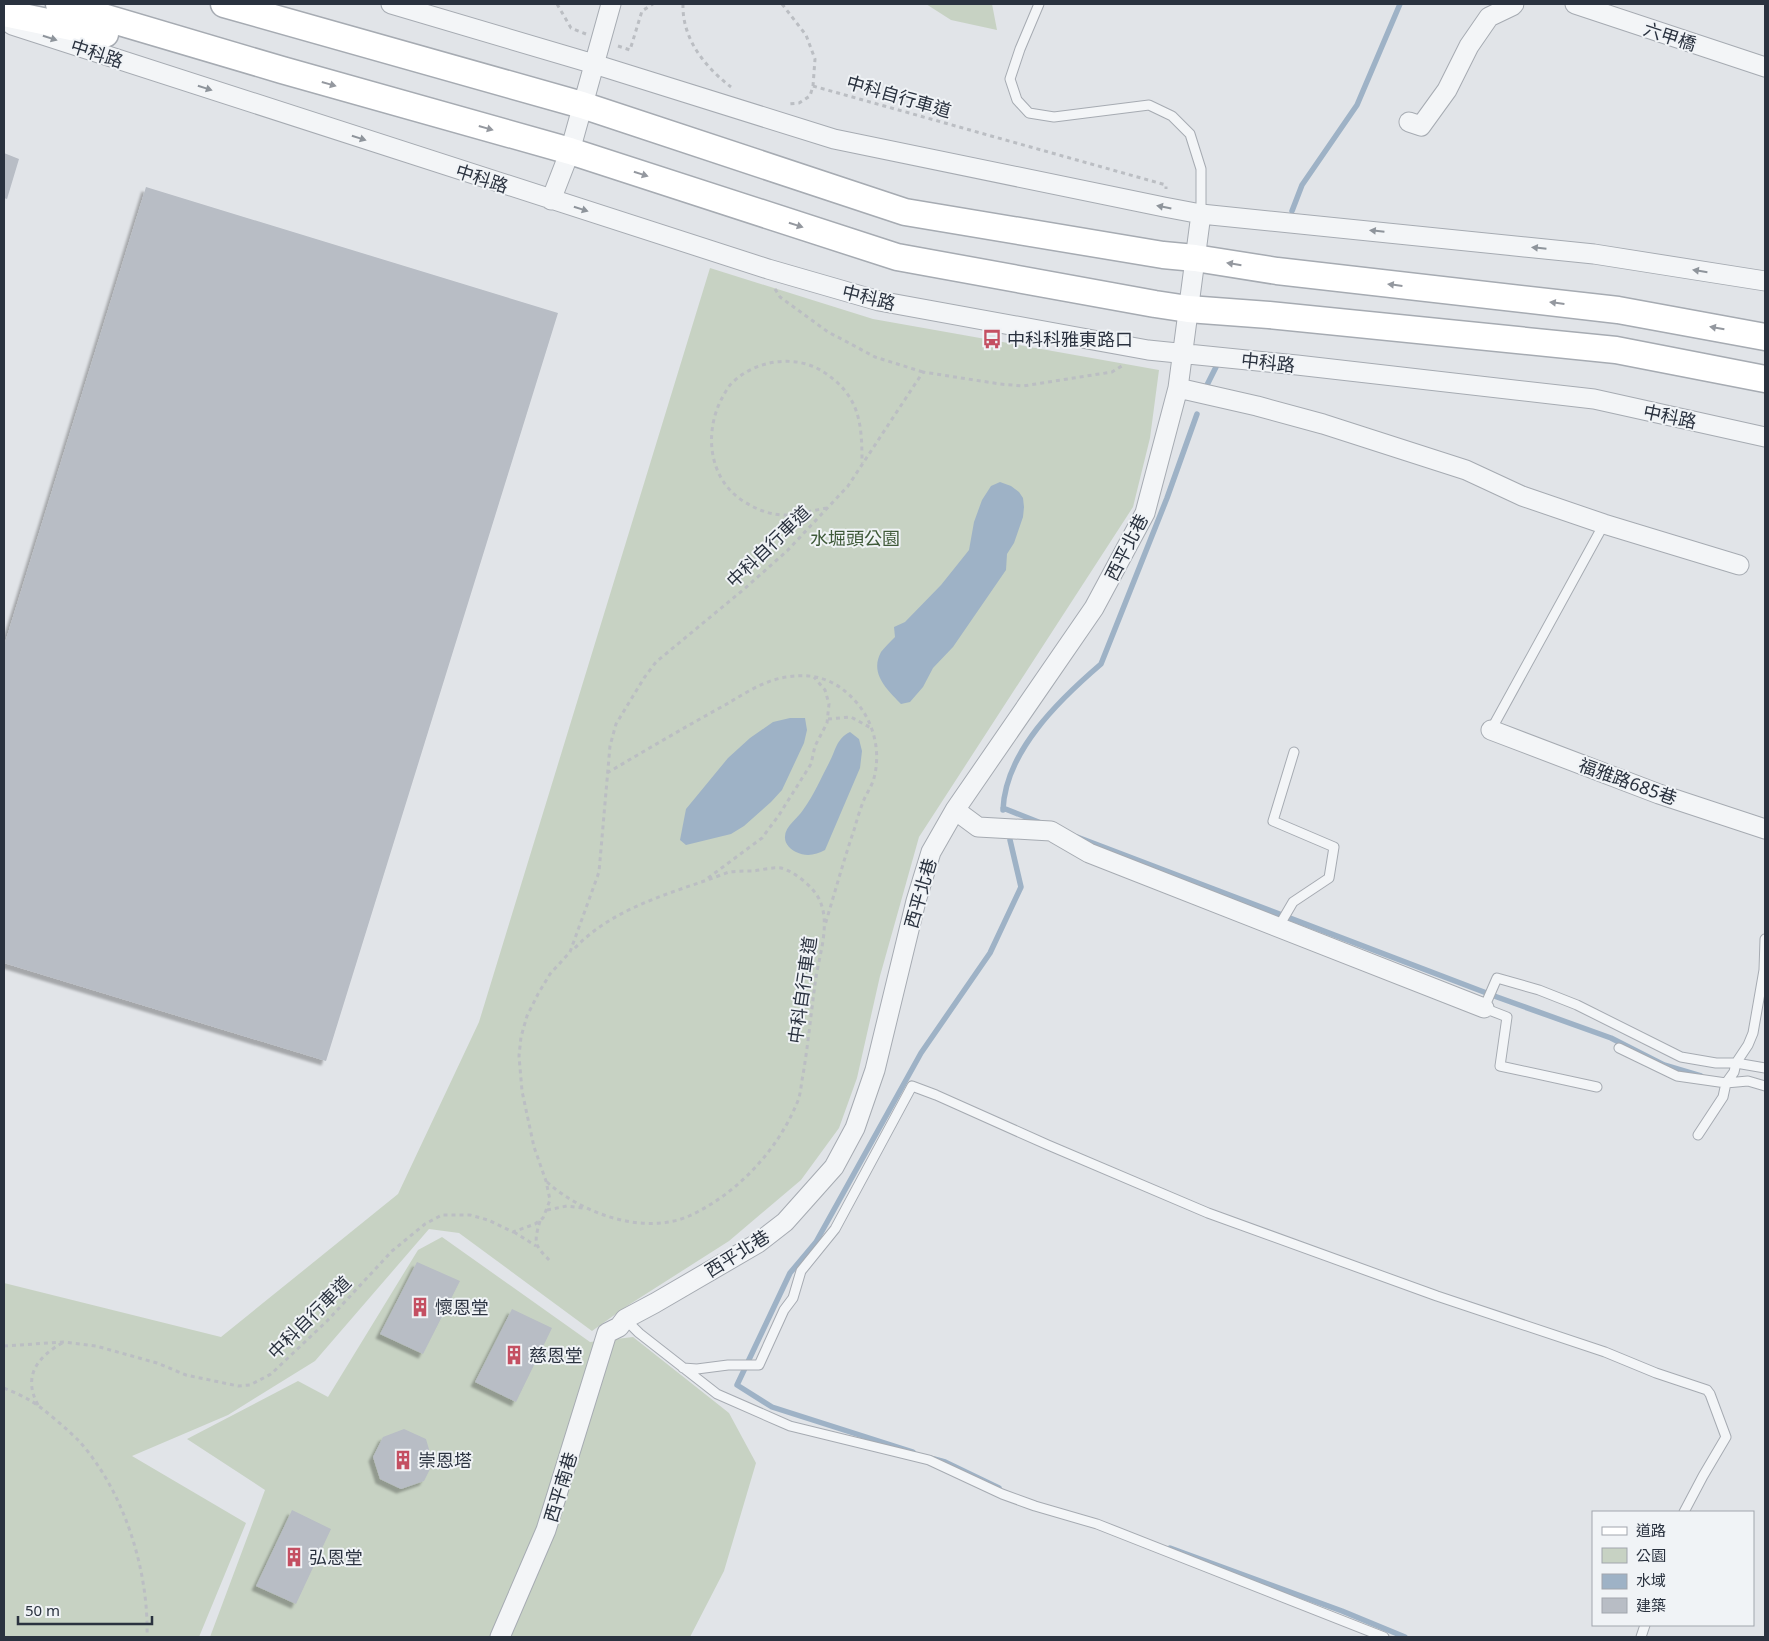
<svg xmlns="http://www.w3.org/2000/svg" width="1769" height="1641" font-family="'Noto Sans','Noto Sans TC',sans-serif">
<style>
.green{fill:#c7d2c3}
.water{fill:#9eb2c6}
.lines{fill:none;stroke-linecap:round;stroke-linejoin:round}
.stream{stroke:#9eb2c6;stroke-width:5.5}
.building{fill:#b8bdc5;filter:url(#shadow)}
.lane-casing{stroke:#a6abb2;stroke-width:11}
.street-casing{stroke:#a6abb2;stroke-width:21}
.secondary-casing{stroke:#a6abb2;stroke-width:29}
.path{stroke:#bbbec3;stroke-width:3;stroke-dasharray:4 4;stroke-linecap:butt}
.lane{stroke:#f3f5f7;stroke-width:9}
.street{stroke:#f3f5f7;stroke-width:19}
.secondary{stroke:#fff;stroke-width:26}
.oneway{fill:#8e949b}
.oneway2{fill:#94989f}
.labels{text-anchor:middle;dominant-baseline:central;stroke-width:4;stroke-linejoin:round;paint-order:stroke}
.street-label{font-size:18px;fill:#2a323f;stroke:#f0f3f6}
.poi-label{font-size:18px;fill:#2a323f;stroke:#f0f3f6;text-anchor:start}
.park-label{font-size:18px;fill:#3f5a39;stroke:#f0f3f6}
</style>
<defs>
<filter id="shadow"><feDropShadow dx="-4.5" dy="4.5" stdDeviation="1" flood-color="#0004"/></filter>
</defs>
<rect width="100%" height="100%" fill="#e1e4e8"/>
<path class="green" d="M 926,4 L 992,4 L 997,30 L 951,20 Z
M 710,268 L 873,319 L 1159,370 L 1150,438 L 1133,507 L 919,837 L 880,976 L 857,1078 L 839,1128 L 801,1180 L 729,1241 L 627,1306 L 592,1331 L 459,1233 L 429,1229 L 315,1361 L 228,1415 L 132,1456 L 246,1523 L 199,1637 L 4,1637 L 4,1283 L 221,1337 L 398,1194 L 479,1022 Z
M 442,1237 L 590,1342 L 633,1337 L 729,1413 L 756,1463 L 724,1571 L 690,1637 L 210,1637 L 265,1490 L 187,1439 L 298,1381 L 328,1397 L 418,1250 Z"/>
<path class="water" d="M 1000,482 L 1011,486 L 1019,492 L 1023,498 L 1024,507 L 1023,517 L 1014,543 L 1007,554 L 1006,570 L 953,647 L 933,668 L 923,687 L 910,702 L 901,704 C 888,690 869,674 881,652 C 885,647 890,642 895,637 L 894,627 L 905,622 L 941,585 L 969,550 L 974,522 L 982,500 L 991,486 Z
M 790,718 L 805,718 L 807,730 L 804,743 L 782,790 L 771,802 L 744,826 L 731,834 L 686,845 L 680,840 L 686,809 L 728,758 L 750,738 L 773,722 Z
M 850,732 L 859,739 L 862,751 L 860,768 L 825,850 C 816,855 806,857 796,852 C 791,850 785,844 785,838 C 784,827 798,818 803,810 C 814,795 821,778 829,763 C 836,750 836,739 850,732 Z"/>
<g class="lines">
<path class="stream" d="M 1292,211 L 1302,185 L 1357,105 L 1400,4
M 1206,387 L 1216,367
M 1003,808 L 1041,823
M 1003,810 C 1005,752 1059,700 1101,664 L 1167,498 L 1197,414
M 1077,837 L 1497,997 L 1611,1038 L 1664,1065 L 1701,1076
M 913,1452 L 772,1407 L 737,1385 L 790,1273 L 816,1242 L 921,1053 L 990,953 L 1021,887 L 1010,840
M 934,1459 L 945,1462 L 999,1488
M 1170,1548 L 1342,1611 L 1405,1637"/>
</g>
<path class="building" d="M 4,153 L 19,159 L 7,199 L 4,198 Z
M 146,187 L 558,313 L 326,1061 L 4,963 L 4,646 Z
M 417,1262 L 460,1281 L 423,1354 L 380,1334 Z
M 512,1309 L 552,1328 L 516,1402 L 475,1382 Z
M 404,1429 L 426,1439 L 433,1463 L 424,1481 L 401,1489 L 380,1479 L 373,1457 L 383,1437 Z
M 292,1510 L 331,1529 L 296,1604 L 256,1586 Z"/>
<g class="lines">
<defs>
<path id="lane" d="M 1039,4 L 1020,49 L 1010,79 L 1017,100 L 1029,113 L 1054,117 L 1149,105 L 1172,116 L 1190,134 L 1201,169 L 1201,214
M 1491,730 L 1604,524
M 1279,926 L 1293,902 L 1329,878 L 1334,847 L 1273,821 L 1294,752
M 1619,1048 L 1677,1076 L 1726,1083 L 1748,1081 L 1765,1086
M 1597,1087 L 1500,1066 L 1507,1017 L 1484,1008 L 1497,978 L 1539,990 L 1577,1005 L 1681,1057 L 1716,1063 L 1736,1063 L 1765,1068
M 1698,1135 L 1723,1097 L 1726,1083 L 1734,1072 L 1736,1063 L 1748,1045 L 1753,1033 L 1764,970 L 1765,939
M 625,1319 L 639,1333 L 717,1394 L 790,1426 L 929,1460 L 1002,1494 L 1035,1506 L 1097,1524 L 1384,1637
M 683,1368 L 697,1369 L 728,1365 L 759,1365 L 784,1310 L 793,1298 L 801,1271 L 835,1229 L 912,1086 L 936,1095 L 1048,1145 L 1208,1213 L 1437,1296 L 1605,1352 L 1656,1373 L 1707,1390 L 1710,1394 L 1726,1437 L 1703,1476 L 1684,1512
M 1641,1637 L 1645,1625"/>
<path id="street" d="M 391,4 L 594,64 L 834,139 L 1164,207 L 1201,214 L 1594,254 L 1765,281
M 1575,4 L 1765,67
M 12,25 L 768,269 L 879,301 L 1148,350 L 1297,365 L 1594,399 L 1765,437
M 1409,122 L 1421,126 L 1447,90 L 1469,46 L 1489,17 L 1512,6 L 1514,4
M 551,200 L 570,151 L 611,4
M 1178,388 L 1257,406 L 1323,424 L 1466,470 L 1522,496 L 1604,524 L 1739,565
M 1491,730 L 1659,794 L 1765,829
M 955,810 L 978,827 L 1051,831 L 1089,853 L 1484,1008
M 500,1637 L 546,1530 L 607,1333 L 619,1327 L 625,1319 L 655,1303 L 758,1243 L 785,1222 L 834,1167 L 855,1128 L 875,1070 L 916,901 L 931,852 L 955,810 L 1094,608 L 1145,513 L 1178,388 L 1201,214"/>
<path id="secondary" d="M 59,4 L 282,70 L 570,151 L 897,257 L 1155,304 L 1188,309 L 1269,315 L 1616,350 L 1765,379
M 224,4 L 582,105 L 905,212 L 1163,255 L 1195,258 L 1277,271 L 1618,310 L 1765,337
M 4,13 L 105,34"/>
</defs>
<use href="#lane" class="lane-casing"/>
<use href="#street" class="street-casing"/>
<use href="#secondary" class="secondary-casing"/>
<path class="path" d="M 557,4 L 571,28 L 586,34
M 683,4 C 682,39 705,67 731,87
M 782,4 L 806,35 L 815,59 L 813,86 L 810,96 L 799,103 L 787,104
M 618,46 L 630,50 L 642,11 L 653,4
M 813,86 L 1166,185 L 1166,189
M 775,289 L 780,297 L 828,332 L 849,343 L 875,357 L 923,372
M 827,508 C 812,510 797,516 782,515 C 767,514 756,509 743,501 C 709,479 704,434 721,400 C 724,395 727,388 731,384 C 754,360 795,354 822,371 C 860,395 862,423 862,463
M 828,719 L 851,717 L 871,728
M 607,773 C 646,750 685,727 725,705 C 744,694 764,680 787,677 C 816,672 838,681 857,703 C 874,723 881,752 874,778 C 872,786 866,794 863,802 C 860,810 857,819 855,827 C 844,859 835,892 825,925
M 708,878 L 762,838 L 779,815 L 811,764 L 815,746 L 827,723 L 829,704 L 825,690 L 814,677
M 547,1182 C 581,1213 644,1236 689,1216 C 737,1194 777,1151 797,1103 C 801,1094 801,1084 803,1075 C 808,1045 811,1014 815,984 C 818,958 831,926 820,901 C 815,888 794,871 781,868 C 772,867 762,870 753,871 C 745,871 737,871 729,872 C 723,874 716,877 710,879 C 661,896 609,911 573,950
M 547,1210 L 567,1206 L 583,1208
M 540,1221 C 533,1245 535,1245 551,1262
M 514,1232 L 536,1246
M 4,1346 L 64,1342 L 96,1346 L 157,1363 L 186,1375 L 238,1386 L 250,1385 L 271,1374 L 327,1321 L 392,1251 L 425,1224 L 442,1215 L 470,1215 L 488,1220 L 513,1232 L 535,1224 L 543,1218 L 550,1200 L 546,1181 L 534,1147 L 522,1091 L 519,1056 L 521,1037 L 527,1016 L 538,994 L 550,974 L 570,952 L 599,872 L 610,746 L 616,724 L 644,678 L 656,662 L 743,590 L 787,551 L 848,486 L 923,372 L 1000,384 L 1023,386 L 1112,372 L 1125,364
M 4,1388 C 13,1392 23,1396 31,1401 C 42,1407 69,1431 78,1440 C 124,1490 149,1571 147,1637
M 38,1405 C 22,1376 38,1356 64,1342"/>
<use href="#lane" class="lane"/>
<use href="#street" class="street"/>
<use href="#secondary" class="secondary"/>
</g>
<defs><path id="oneway-solid" d="M-6-.8H1V-3.2L6.5 0L1 3.2V.8H-6Z" transform="scale(1.25)"/></defs>
<g class="oneway">
<use href="#oneway-solid" transform="translate(50 38) rotate(18)"/>
<use href="#oneway-solid" transform="translate(205 88) rotate(18)"/>
<use href="#oneway-solid" transform="translate(359 138) rotate(18)"/>
<use href="#oneway-solid" transform="translate(1164 207) rotate(-169)"/>
<use href="#oneway-solid" transform="translate(581 209) rotate(18)"/>
<use href="#oneway-solid" transform="translate(1377 231) rotate(-174)"/>
<use href="#oneway-solid" transform="translate(1539 248) rotate(-174)"/>
<use href="#oneway-solid" transform="translate(1700 271) rotate(-171)"/>
</g>
<g class="oneway2">
<use href="#oneway-solid" transform="translate(329 84) rotate(16)"/>
<use href="#oneway-solid" transform="translate(486 128) rotate(16)"/>
<use href="#oneway-solid" transform="translate(641 174) rotate(18)"/>
<use href="#oneway-solid" transform="translate(796 225) rotate(18)"/>
<use href="#oneway-solid" transform="translate(1234 264) rotate(-171)"/>
<use href="#oneway-solid" transform="translate(1395 285) rotate(-173)"/>
<use href="#oneway-solid" transform="translate(1557 303) rotate(-173)"/>
<use href="#oneway-solid" transform="translate(1717 328) rotate(-170)"/>
</g>
<defs>
<symbol id="bus-bare" viewBox="-9 -9 18 18"><path d="M-5-6H5V4H4V6H2V4H-2V6H-4V4H-5ZM-3.5-4V0h7V-4ZM-3.5 1.2v1.5H-2V1.2ZM2 1.2v1.5H3.5V1.2Z" fill="#c44f62" stroke="#f0f3f6" stroke-width="2.5" paint-order="stroke"/></symbol>
<symbol id="building-bare" viewBox="-9 -9 18 18"><path d="M-4-6H4V6H1V3H-1V6H-4ZM-2.5-4.3h1.7v1.8h-1.7ZM.8-4.3h1.7v1.8H.8ZM-2.5-1h1.7V.8h-1.7ZM.8-1h1.7V.8H.8Z" fill="#c44f62" stroke="#f0f3f6" stroke-width="2.5" paint-order="stroke"/></symbol>
</defs>
<g fill-rule="evenodd">
<use href="#bus-bare" x="978" y="325" width="28" height="28"/>
<use href="#building-bare" x="406" y="1293" width="28" height="28"/>
<use href="#building-bare" x="500" y="1341" width="28" height="28"/>
<use href="#building-bare" x="389" y="1446" width="28" height="28"/>
<use href="#building-bare" x="280" y="1543" width="28" height="28"/>
</g>
<g class="labels">
<g class="street-label">
<text transform="translate(1670 36) rotate(18)">六甲橋</text>
<text transform="translate(97 53) rotate(18)">中科路</text>
<text transform="translate(899 96) rotate(16)">中科自行車道</text>
<text transform="translate(482 178) rotate(18)">中科路</text>
<text transform="translate(869 297) rotate(14)">中科路</text>
<text transform="translate(1268 362) rotate(6)">中科路</text>
<text transform="translate(1670 416) rotate(12)">中科路</text>
<text transform="translate(768 546) rotate(-44)">中科自行車道</text>
<text transform="translate(1126 547) rotate(-63)">西平北巷</text>
<text transform="translate(1628 781) rotate(20)">福雅路685巷</text>
<text transform="translate(920 893) rotate(-74)">西平北巷</text>
<text transform="translate(802 990) rotate(-82)">中科自行車道</text>
<text transform="translate(737 1253) rotate(-32)">西平北巷</text>
<text transform="translate(309 1317) rotate(-45)">中科自行車道</text>
<text transform="translate(560 1487) rotate(-73)">西平南巷</text>
</g>
<g class="poi-label">
<text x="1007" y="339">中科科雅東路口</text>
<text x="435" y="1307">懷恩堂</text>
<text x="529" y="1355">慈恩堂</text>
<text x="418" y="1460">崇恩塔</text>
<text x="309" y="1557">弘恩堂</text>
</g>
<g class="park-label">
<text x="855" y="538">水堀頭公園</text>
</g>
</g>
<rect width="1769" height="1641" fill="none" stroke="#2a323f" stroke-width="10"/>
<rect x="1592" y="1511" width="162" height="115" fill="#f0f3f6" stroke="#a1a6ad"/>
<rect x="1602" y="1527" width="25" height="8" fill="#ffffff" stroke="#a1a6ad"/>
<text x="1636" y="1536" font-size="15" fill="#2a323f">道路</text>
<rect x="1602" y="1548" width="25" height="15" fill="#c7d2c3" stroke="#a1a6ad"/>
<text x="1636" y="1561" font-size="15" fill="#2a323f">公園</text>
<rect x="1602" y="1574" width="25" height="15" fill="#9eb2c6" stroke="#a1a6ad"/>
<text x="1636" y="1586" font-size="15" fill="#2a323f">水域</text>
<rect x="1602" y="1598" width="25" height="15" fill="#b8bdc5" stroke="#a1a6ad"/>
<text x="1636" y="1611" font-size="15" fill="#2a323f">建築</text>
<path d="M18 1616v8h134v-8" fill="none" stroke="#2a323f" stroke-width="2.5"/>
<text x="25" y="1616" font-size="15" fill="#2a323f" stroke="#f0f3f6" stroke-width="4" paint-order="stroke">50 m</text>
</svg>
